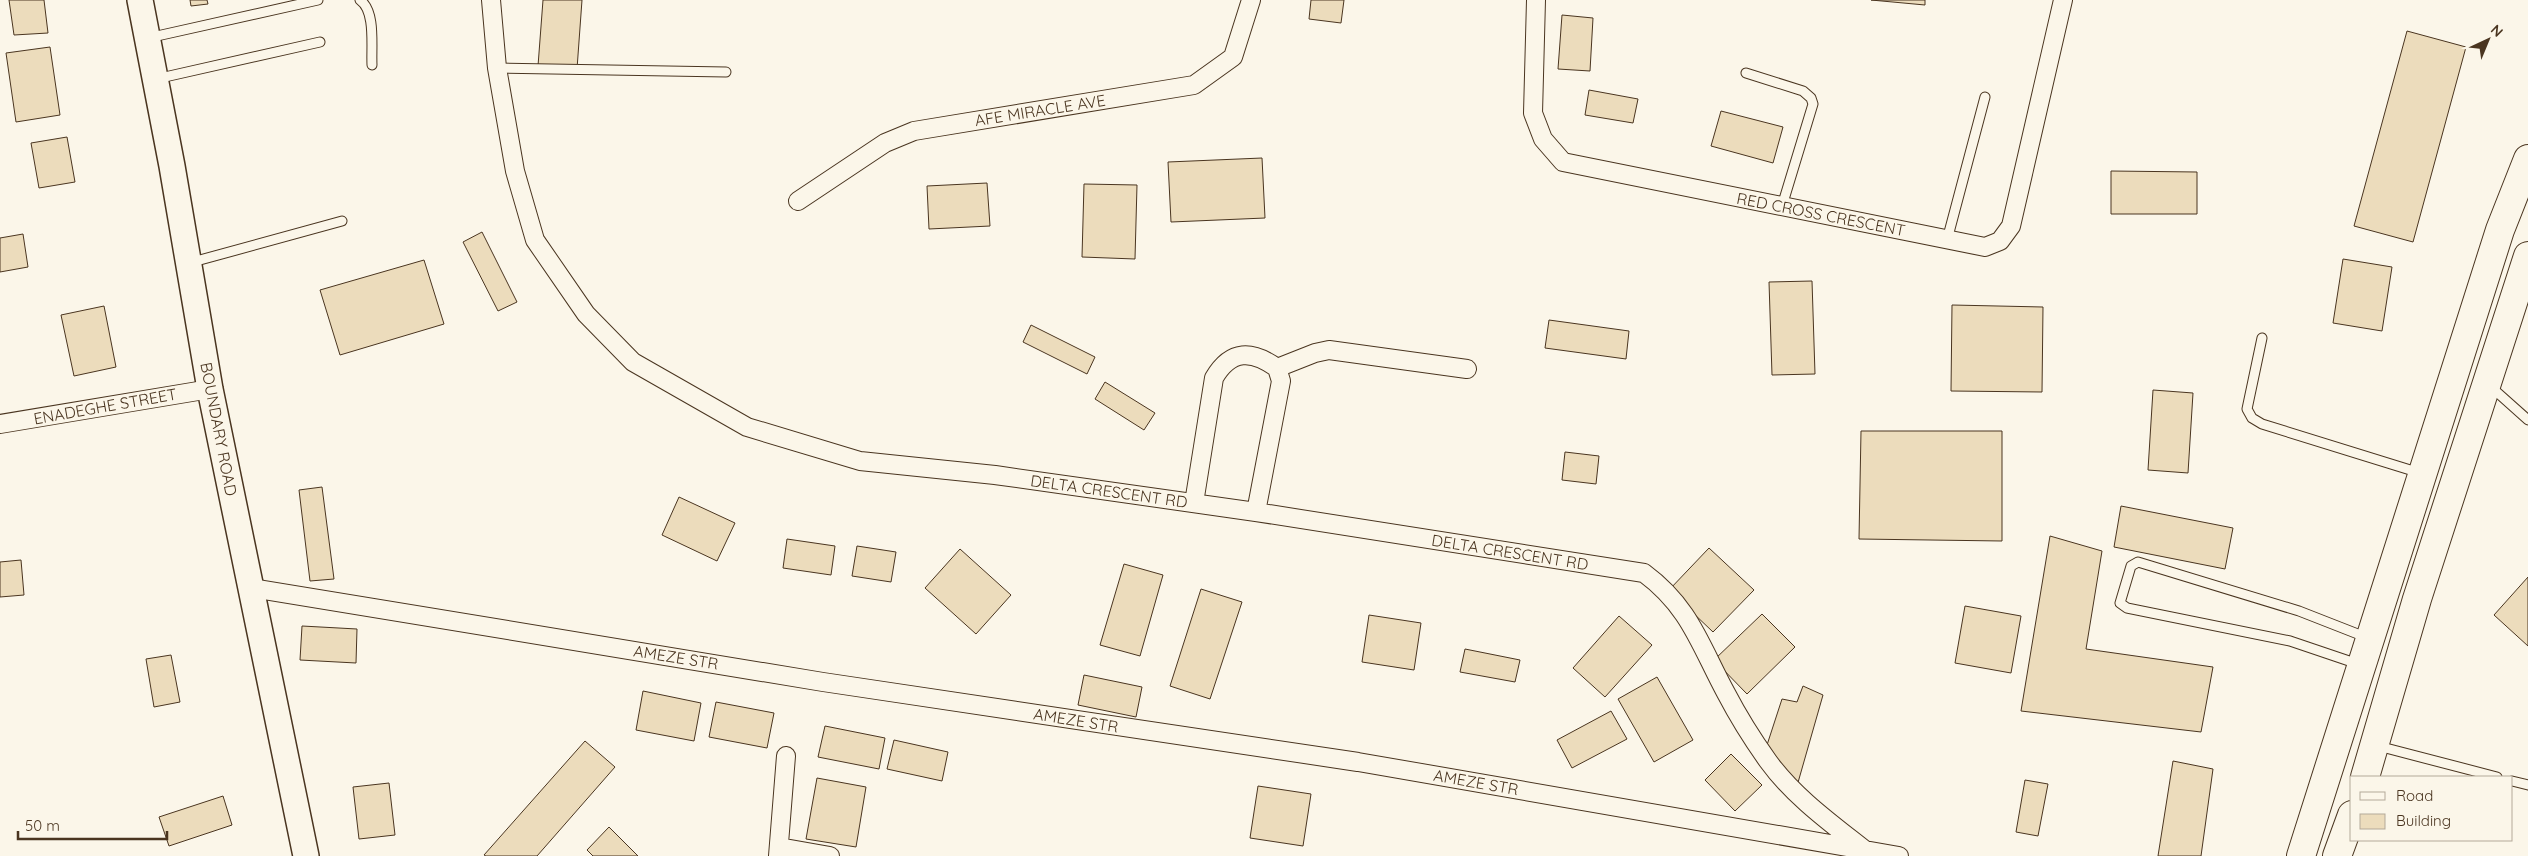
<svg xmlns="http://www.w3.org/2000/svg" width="2528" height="856" font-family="Quicksand,sans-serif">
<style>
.building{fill:#ecdcbc;stroke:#4a3520}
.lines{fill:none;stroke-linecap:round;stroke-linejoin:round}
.lane-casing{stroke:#4a3520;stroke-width:11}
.street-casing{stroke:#4a3520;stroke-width:20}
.secondary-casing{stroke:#4a3520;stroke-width:28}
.highway-casing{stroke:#4a3520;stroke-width:30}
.lane{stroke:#fbf6e9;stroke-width:9}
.street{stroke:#fbf6e9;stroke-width:18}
.secondary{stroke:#fbf6e9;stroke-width:25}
.highway{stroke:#fbf6e9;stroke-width:28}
.labels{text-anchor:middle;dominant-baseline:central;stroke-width:4;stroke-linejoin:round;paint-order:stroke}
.street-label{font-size:16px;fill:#4a3520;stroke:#fbf6e9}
</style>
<rect width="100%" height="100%" fill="#fbf6e9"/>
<path class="building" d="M 9,0 L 44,0 L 48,33 L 14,35 Z
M 190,0 L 207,0 L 208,4 L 191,6 Z
M 543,0 L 582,0 L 577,69 L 538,66 Z
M 1311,0 L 1344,0 L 1341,23 L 1309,19 Z
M 1871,0 L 1925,0 L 1925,5 Z
M 1562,15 L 1593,18 L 1590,71 L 1558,69 Z
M 2407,31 L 2466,47 L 2413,242 L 2354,226 Z
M 50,47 L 60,115 L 16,122 L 6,53 Z
M 1589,90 L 1638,99 L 1633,123 L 1585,115 Z
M 1721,111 L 1783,127 L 1773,163 L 1711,146 Z
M 67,137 L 75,182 L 39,188 L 31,143 Z
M 1262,158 L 1265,218 L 1171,222 L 1168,162 Z
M 2111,171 L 2197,172 L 2197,214 L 2111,214 Z
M 987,183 L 990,226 L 929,229 L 927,186 Z
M 1084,184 L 1137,185 L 1135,259 L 1082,257 Z
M 482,232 L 517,302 L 498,311 L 463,242 Z
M 23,234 L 28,267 L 0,272 L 0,238 Z
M 2343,259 L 2392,267 L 2382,331 L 2333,323 Z
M 424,260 L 444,324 L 340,355 L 320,290 Z
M 1812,281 L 1815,374 L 1772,375 L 1769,282 Z
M 1952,305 L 2043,307 L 2042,392 L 1951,391 Z
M 104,306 L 116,367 L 74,376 L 61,315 Z
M 1549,320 L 1629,331 L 1626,359 L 1545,348 Z
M 1031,325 L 1095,357 L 1087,374 L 1023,342 Z
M 1105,382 L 1155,413 L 1144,430 L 1095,399 Z
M 2153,390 L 2193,393 L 2188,473 L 2148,470 Z
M 1861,431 L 2002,431 L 2002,541 L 1859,539 Z
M 1565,452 L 1599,456 L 1596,484 L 1562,480 Z
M 322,487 L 334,579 L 310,581 L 299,490 Z
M 679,497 L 735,523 L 717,561 L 662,535 Z
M 2121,506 L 2233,528 L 2225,569 L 2114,547 Z
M 2050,536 L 2102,551 L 2086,649 L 2213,667 L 2201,732 L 2021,711 Z
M 787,539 L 835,546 L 831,575 L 783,568 Z
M 857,546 L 896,552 L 891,582 L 852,576 Z
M 1709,548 L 1754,590 L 1713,632 L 1669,590 Z
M 960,549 L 1011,595 L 976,634 L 925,588 Z
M 21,560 L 24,595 L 0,597 L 0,562 Z
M 1124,564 L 1163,575 L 1140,656 L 1100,645 Z
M 2528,577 L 2528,646 L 2494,615 Z
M 1201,589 L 1242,602 L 1210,699 L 1170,686 Z
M 1965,606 L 2021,616 L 2011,673 L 1955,663 Z
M 1762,614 L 1795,647 L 1747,694 L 1714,660 Z
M 1369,615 L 1421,623 L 1414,670 L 1362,662 Z
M 1619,616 L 1652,645 L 1605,697 L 1573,668 Z
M 302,626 L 357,629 L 356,663 L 300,660 Z
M 1465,649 L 1520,660 L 1515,682 L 1460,672 Z
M 171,655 L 180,702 L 154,707 L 146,659 Z
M 1084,675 L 1142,687 L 1136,717 L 1078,705 Z
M 1657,677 L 1693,740 L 1654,762 L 1618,699 Z
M 1803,686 L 1823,695 L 1797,786 L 1767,745 L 1782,699 L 1797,702 Z
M 643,691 L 701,703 L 694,741 L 636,730 Z
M 716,702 L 774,713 L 767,748 L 709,737 Z
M 1611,711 L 1627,739 L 1572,768 L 1557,740 Z
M 825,726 L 885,738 L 879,769 L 818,757 Z
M 894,740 L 948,752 L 942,781 L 887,769 Z
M 585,741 L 615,767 L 537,856 L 486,856 L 484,855 Z
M 1731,754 L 1762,785 L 1735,811 L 1705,780 Z
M 2173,761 L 2213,769 L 2201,856 L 2158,856 Z
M 817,778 L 866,787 L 856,847 L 806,839 Z
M 2025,780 L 2048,784 L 2038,836 L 2016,832 Z
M 389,783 L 395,835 L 359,839 L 353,787 Z
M 1258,786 L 1311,794 L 1303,846 L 1250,838 Z
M 223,796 L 232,825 L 169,846 L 159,817 Z
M 609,827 L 638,856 L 593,856 L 587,850 Z"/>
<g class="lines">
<defs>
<path id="lane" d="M 360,0 C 376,11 371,47 372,65
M 148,38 L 318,0
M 497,68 L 726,72
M 1746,73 L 1803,91 L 1811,98 L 1813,104 L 1782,206
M 156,79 L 320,42
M 1947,240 L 1985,97
M 189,263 L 342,221
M 2262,338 L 2247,409 L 2252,418 L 2262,424 L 2420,473
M 2490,386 L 2528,420
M 2358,664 L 2290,641 L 2127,608 L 2120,603 L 2131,566 L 2138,562 L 2299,611 L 2368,638
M 2378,746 L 2497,777
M 2512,781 L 2528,785"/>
<path id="street" d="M 491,0 L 497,68 L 515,171 L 535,240 L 586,314 L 633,362 L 747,427 L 860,461 L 995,475 L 1256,512 L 1644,573 C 1690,607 1700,645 1726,693 C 1738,716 1753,740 1768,761 C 1794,797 1832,824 1866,851
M 1536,0 L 1533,113 L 1543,139 L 1563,162 L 1985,247 L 2000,241 L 2011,226 L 2063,0
M 798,201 L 885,143 L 914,131 L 1194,85 L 1233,57 L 1251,0
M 0,424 L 210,389
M 1194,503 L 1214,378 C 1231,349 1252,350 1277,368 L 1315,353 L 1329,350 L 1467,369
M 1256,512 L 1281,381 L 1277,368
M 252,588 L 823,682 L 1358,762 L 1899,856
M 779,847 L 830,856
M 778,856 L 786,756"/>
<path id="secondary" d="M 140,0 L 172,166 L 210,389 L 306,856"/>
<path id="highway" d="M 2365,777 L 2417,599 L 2528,256
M 2301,856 L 2500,230 L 2528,159
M 2337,856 L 2352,815"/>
</defs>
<use href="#lane" class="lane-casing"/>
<use href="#street" class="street-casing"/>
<use href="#secondary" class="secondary-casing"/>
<use href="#highway" class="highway-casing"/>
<use href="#lane" class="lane"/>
<use href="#street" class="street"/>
<use href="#secondary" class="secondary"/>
<use href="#highway" class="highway"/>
</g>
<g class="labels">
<g class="street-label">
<text transform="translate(1040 110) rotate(-9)">AFE MIRACLE AVE</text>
<text transform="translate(1821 214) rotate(11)">RED CROSS CRESCENT</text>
<text transform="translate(105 406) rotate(-10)">ENADEGHE STREET</text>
<text transform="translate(219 429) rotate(79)">BOUNDARY ROAD</text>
<text transform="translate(1109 491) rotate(8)">DELTA CRESCENT RD</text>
<text transform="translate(1510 552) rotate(9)">DELTA CRESCENT RD</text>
<text transform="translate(676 657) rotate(9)">AMEZE STR</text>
<text transform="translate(1076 720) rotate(9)">AMEZE STR</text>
<text transform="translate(1476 782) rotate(10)">AMEZE STR</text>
</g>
</g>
<rect x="2350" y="776" width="162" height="65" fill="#fbf6e9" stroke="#b4a999"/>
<rect x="2360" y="792" width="25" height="8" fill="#fbf6e9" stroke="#b4a999"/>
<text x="2396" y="801" font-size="15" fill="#4a3520">Road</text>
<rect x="2360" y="814" width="25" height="15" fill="#ecdcbc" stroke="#b4a999"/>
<text x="2396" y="826" font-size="15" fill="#4a3520">Building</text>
<g transform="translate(2488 40) rotate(44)" stroke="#fbf6e9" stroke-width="4" paint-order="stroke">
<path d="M0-4L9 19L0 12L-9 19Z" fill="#4a3520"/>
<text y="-8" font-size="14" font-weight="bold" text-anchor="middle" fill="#4a3520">N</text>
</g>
<path d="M18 831v8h149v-8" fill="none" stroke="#4a3520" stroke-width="2.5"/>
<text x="25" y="831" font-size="15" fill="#4a3520" stroke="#fbf6e9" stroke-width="4" paint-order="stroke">50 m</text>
</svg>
